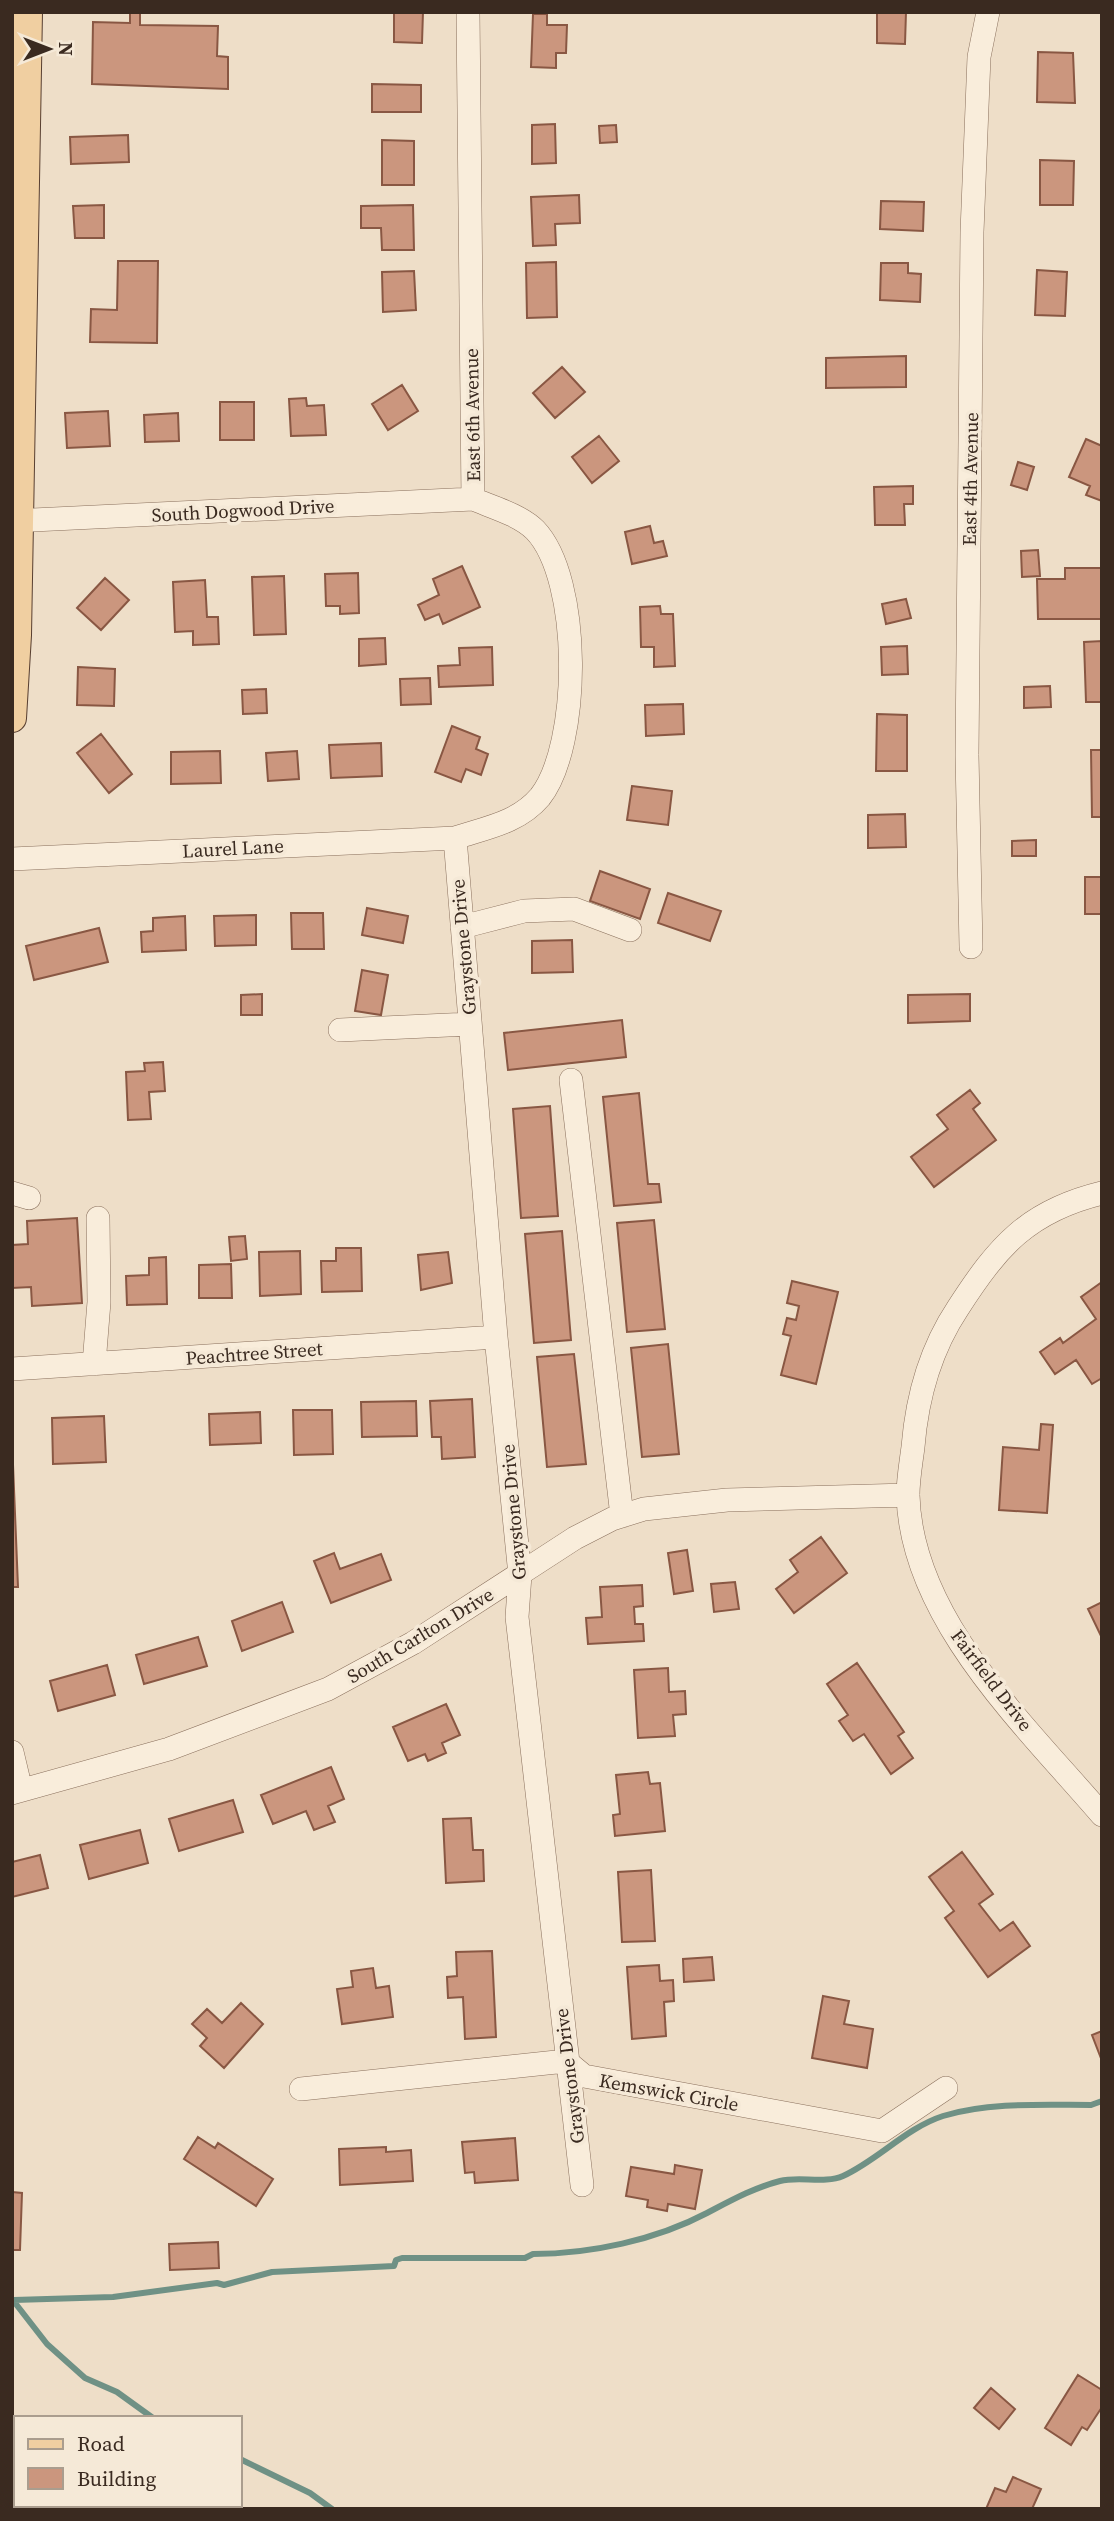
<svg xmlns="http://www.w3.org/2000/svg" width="1114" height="2521" font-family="'Source Serif 4',serif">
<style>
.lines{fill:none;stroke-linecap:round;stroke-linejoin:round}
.stream{stroke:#6f9185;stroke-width:6}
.building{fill:#cb967e;stroke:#895743;stroke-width:2}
.minor-casing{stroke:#8a705d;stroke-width:24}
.major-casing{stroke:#583f31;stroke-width:30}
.minor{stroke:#f9eddb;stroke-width:23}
.major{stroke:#f0cfa1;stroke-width:28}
.labels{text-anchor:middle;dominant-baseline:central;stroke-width:7;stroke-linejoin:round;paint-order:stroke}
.street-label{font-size:19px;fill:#3a2a20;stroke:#f5e9d7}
</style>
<rect width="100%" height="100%" fill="#eedec8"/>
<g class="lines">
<path class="stream" d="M 12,2299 L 47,2344 L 85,2378 L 117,2392 L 153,2418
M 14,2300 L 113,2297 L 217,2283 L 224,2285 L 272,2272 L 394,2266 L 396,2260 L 402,2258 L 525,2258 L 533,2254 C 590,2254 656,2240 707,2213 C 730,2201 753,2188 780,2181 C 799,2176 825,2184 843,2176 C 878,2160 906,2128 943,2116 C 989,2102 1043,2105 1091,2105 L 1102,2101
M 240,2459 L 310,2493 L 332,2509"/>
</g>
<path class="building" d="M 130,12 L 140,12 L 140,25 L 218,26 L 217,56 L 228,57 L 228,89 L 92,84 L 93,22 L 130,23 Z
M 394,12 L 423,12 L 422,43 L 394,42 Z
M 877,12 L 906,12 L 905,44 L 877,43 Z
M 533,14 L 547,14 L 547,25 L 567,25 L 566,53 L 556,53 L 556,68 L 531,67 Z
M 1038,52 L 1073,53 L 1075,103 L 1037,102 Z
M 372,84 L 421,85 L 421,112 L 372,112 Z
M 555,124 L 556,163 L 532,164 L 532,125 Z
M 616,125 L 617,142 L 600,143 L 599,126 Z
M 128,135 L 129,162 L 71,164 L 70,137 Z
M 382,140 L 414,141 L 414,185 L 382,185 Z
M 1040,160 L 1074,161 L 1073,205 L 1040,205 Z
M 579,195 L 580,223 L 555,224 L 556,245 L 533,246 L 531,197 Z
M 881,201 L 924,202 L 923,231 L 880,229 Z
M 104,205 L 104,238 L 75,238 L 73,206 Z
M 413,205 L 414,250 L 382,250 L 381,228 L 361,228 L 361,206 Z
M 118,261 L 158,261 L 157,343 L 90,342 L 91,309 L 117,310 Z
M 556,262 L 557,317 L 527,318 L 526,263 Z
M 881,263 L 908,263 L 908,273 L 921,274 L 920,302 L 880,300 Z
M 1037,270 L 1067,272 L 1065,316 L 1035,315 Z
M 414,271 L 416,310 L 383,312 L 382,272 Z
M 906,356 L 906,387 L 826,388 L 826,358 Z
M 562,367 L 585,392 L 555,418 L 533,393 Z
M 402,385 L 418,411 L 388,430 L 372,404 Z
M 306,398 L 307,406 L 324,405 L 326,435 L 291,436 L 289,399 Z
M 220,402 L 254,402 L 254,440 L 220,440 Z
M 108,411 L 110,446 L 67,448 L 65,413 Z
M 178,413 L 179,441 L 145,442 L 144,415 Z
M 599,436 L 619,461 L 592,483 L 572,457 Z
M 1086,439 L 1102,446 L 1102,501 L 1086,495 L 1090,486 L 1069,477 Z
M 1018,462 L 1034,467 L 1027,490 L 1011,485 Z
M 913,486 L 913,504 L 904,504 L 905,525 L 875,525 L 874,487 Z
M 650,526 L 654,543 L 663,541 L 667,556 L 632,564 L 625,532 Z
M 1038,550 L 1040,576 L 1022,577 L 1021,551 Z
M 462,566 L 480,607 L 443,624 L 439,614 L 425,620 L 418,605 L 439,595 L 433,579 Z
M 1065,568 L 1102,568 L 1102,619 L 1038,619 L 1037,579 L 1065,579 Z
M 358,573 L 359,613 L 340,614 L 340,606 L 326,606 L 325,574 Z
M 284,576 L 286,634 L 254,635 L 252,577 Z
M 105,578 L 129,600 L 101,630 L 77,608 Z
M 205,580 L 207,617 L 218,617 L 219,644 L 193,645 L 193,631 L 175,632 L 173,582 Z
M 906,599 L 911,618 L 886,624 L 882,604 Z
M 660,606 L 661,614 L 673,614 L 675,666 L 654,667 L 654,647 L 641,647 L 640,607 Z
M 385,638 L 386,664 L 359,666 L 359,639 Z
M 1102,641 L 1102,702 L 1086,702 L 1084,642 Z
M 907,646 L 908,674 L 882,675 L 881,647 Z
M 492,647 L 493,685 L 439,687 L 438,666 L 460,665 L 459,648 Z
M 78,667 L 115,669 L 114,706 L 77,705 Z
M 430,678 L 431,704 L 401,705 L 400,679 Z
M 1050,686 L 1051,707 L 1024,708 L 1024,687 Z
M 266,689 L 267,713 L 243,714 L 242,690 Z
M 683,704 L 684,734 L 646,736 L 645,705 Z
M 877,714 L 907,715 L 907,771 L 876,771 Z
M 452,726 L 480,737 L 476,749 L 488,754 L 481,775 L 466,769 L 461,782 L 435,772 Z
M 101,734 L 132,774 L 109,793 L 77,753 Z
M 381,743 L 382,776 L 331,778 L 329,745 Z
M 1091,750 L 1102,750 L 1102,817 L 1092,817 Z
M 220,751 L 221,783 L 171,784 L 171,752 Z
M 297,751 L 299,779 L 268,781 L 266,753 Z
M 632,786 L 672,791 L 668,825 L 627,820 Z
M 905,814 L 906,847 L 868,848 L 868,815 Z
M 1036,840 L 1036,856 L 1012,856 L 1012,841 Z
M 600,871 L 650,889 L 640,919 L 590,901 Z
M 1085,877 L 1102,877 L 1102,914 L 1085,914 Z
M 668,893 L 721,911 L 710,941 L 658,923 Z
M 367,908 L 408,916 L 403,943 L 362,935 Z
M 291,913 L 323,913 L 324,949 L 292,949 Z
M 256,915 L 256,945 L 215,946 L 214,916 Z
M 185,916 L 186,950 L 142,952 L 141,932 L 153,931 L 153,918 Z
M 99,928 L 108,962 L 34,980 L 26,946 Z
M 572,940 L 573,972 L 532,973 L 532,941 Z
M 362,970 L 388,975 L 381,1015 L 355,1011 Z
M 262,994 L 262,1015 L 241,1015 L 241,995 Z
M 970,994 L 970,1021 L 908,1023 L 908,995 Z
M 622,1020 L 626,1057 L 508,1070 L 504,1033 Z
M 163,1062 L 165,1091 L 149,1092 L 151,1119 L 128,1120 L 126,1072 L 145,1071 L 144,1063 Z
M 970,1090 L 980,1103 L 973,1109 L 996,1140 L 934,1187 L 911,1157 L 948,1129 L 937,1115 Z
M 639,1093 L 648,1184 L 659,1184 L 661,1202 L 614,1206 L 603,1097 Z
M 550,1106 L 558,1216 L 521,1218 L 513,1109 Z
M 77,1218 L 82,1303 L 32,1306 L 31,1287 L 12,1288 L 12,1245 L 28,1244 L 27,1221 Z
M 654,1220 L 665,1329 L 627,1332 L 617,1223 Z
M 562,1231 L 571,1340 L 534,1343 L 525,1234 Z
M 245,1236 L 247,1259 L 231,1261 L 229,1237 Z
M 336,1248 L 361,1248 L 362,1291 L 322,1292 L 321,1261 L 336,1261 Z
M 300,1251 L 301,1294 L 260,1296 L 259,1252 Z
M 448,1252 L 452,1283 L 421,1290 L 418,1255 Z
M 166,1257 L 167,1304 L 127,1305 L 126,1276 L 149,1275 L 149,1258 Z
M 231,1264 L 232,1298 L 199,1298 L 199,1265 Z
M 792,1281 L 838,1292 L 816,1384 L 781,1375 L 791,1336 L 783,1334 L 787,1318 L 796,1320 L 799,1306 L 787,1303 Z
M 1102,1282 L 1102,1378 L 1092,1384 L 1076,1360 L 1055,1374 L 1040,1352 L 1060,1338 L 1063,1343 L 1096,1319 L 1081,1297 Z
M 668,1344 L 679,1454 L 642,1457 L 631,1348 Z
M 574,1354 L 586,1464 L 547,1467 L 537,1357 Z
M 472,1399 L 475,1457 L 442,1459 L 441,1437 L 432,1437 L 430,1401 Z
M 416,1401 L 417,1436 L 362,1437 L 361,1402 Z
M 293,1410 L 332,1410 L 333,1454 L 294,1455 Z
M 260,1412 L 261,1443 L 210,1445 L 209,1414 Z
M 104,1416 L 106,1462 L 53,1464 L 52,1418 Z
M 1041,1424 L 1053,1425 L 1047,1513 L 999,1510 L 1003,1447 L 1039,1450 Z
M 12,1440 L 18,1587 L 12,1587 Z
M 821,1537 L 847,1573 L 794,1613 L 776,1589 L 798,1572 L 790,1560 Z
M 687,1550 L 693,1591 L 674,1594 L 668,1553 Z
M 334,1553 L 340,1569 L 381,1554 L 391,1580 L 331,1603 L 314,1561 Z
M 735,1582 L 739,1609 L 714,1612 L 711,1584 Z
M 642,1585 L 643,1606 L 634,1607 L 635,1624 L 643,1624 L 644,1641 L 588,1644 L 586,1618 L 602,1617 L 600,1587 Z
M 282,1602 L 293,1632 L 242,1651 L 232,1621 Z
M 1102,1602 L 1102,1638 L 1088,1609 Z
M 198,1637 L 207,1666 L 144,1684 L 136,1655 Z
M 857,1663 L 904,1732 L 898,1736 L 913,1758 L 891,1774 L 864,1734 L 853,1741 L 839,1721 L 848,1715 L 827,1684 Z
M 107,1665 L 115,1695 L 58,1711 L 50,1681 Z
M 668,1668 L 669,1692 L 685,1691 L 686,1714 L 673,1715 L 675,1736 L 638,1738 L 634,1670 Z
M 446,1704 L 460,1735 L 442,1743 L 446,1753 L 428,1761 L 425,1754 L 408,1761 L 393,1727 Z
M 331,1767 L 344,1799 L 328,1806 L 335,1822 L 314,1830 L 306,1811 L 273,1824 L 261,1795 Z
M 648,1772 L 650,1784 L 660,1783 L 665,1831 L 615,1836 L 613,1815 L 620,1814 L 616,1775 Z
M 233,1800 L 243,1832 L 179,1851 L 169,1819 Z
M 471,1818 L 473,1850 L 483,1850 L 484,1881 L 446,1883 L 443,1819 Z
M 140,1830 L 148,1863 L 89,1879 L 80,1845 Z
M 962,1852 L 993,1894 L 979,1904 L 1000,1931 L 1013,1922 L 1030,1946 L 988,1977 L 945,1918 L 954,1911 L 929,1877 Z
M 40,1855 L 48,1888 L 12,1897 L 12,1862 Z
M 651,1870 L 655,1941 L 622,1942 L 618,1872 Z
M 492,1951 L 496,2037 L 465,2039 L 463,1997 L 448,1998 L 447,1977 L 457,1976 L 456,1952 Z
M 712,1957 L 714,1980 L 684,1982 L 683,1959 Z
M 659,1965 L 660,1981 L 673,1980 L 674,2001 L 664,2002 L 666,2036 L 632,2039 L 627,1967 Z
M 373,1968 L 376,1988 L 389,1986 L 393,2017 L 342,2024 L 337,1989 L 353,1987 L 351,1971 Z
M 823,1996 L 849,2001 L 844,2024 L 873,2029 L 867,2068 L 812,2058 Z
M 241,2003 L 263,2024 L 224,2068 L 200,2046 L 207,2038 L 192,2024 L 207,2009 L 222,2023 Z
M 1102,2031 L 1102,2061 L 1092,2035 Z
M 198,2137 L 215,2148 L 218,2143 L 273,2179 L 256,2206 L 184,2159 Z
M 515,2138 L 518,2180 L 475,2183 L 474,2172 L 465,2173 L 462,2142 Z
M 386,2147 L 386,2152 L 411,2150 L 413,2181 L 340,2185 L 339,2149 Z
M 675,2165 L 702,2170 L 695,2209 L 668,2204 L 667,2211 L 647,2207 L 648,2200 L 626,2196 L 631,2167 L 674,2174 Z
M 12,2192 L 22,2193 L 20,2250 L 12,2250 Z
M 218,2242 L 219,2268 L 170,2270 L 169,2244 Z
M 1078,2375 L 1102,2390 L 1102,2407 L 1087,2430 L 1082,2427 L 1071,2445 L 1045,2428 Z
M 991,2388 L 1015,2409 L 999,2429 L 974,2408 Z
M 1013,2477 L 1041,2489 L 1032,2509 L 986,2509 L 995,2488 L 1006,2492 Z
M 12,2494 L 16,2494 L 16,2505 L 60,2505 L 72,2509 L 12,2509 Z"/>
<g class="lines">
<defs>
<path id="minor" d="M 468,12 L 473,499
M 12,521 L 473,499 C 492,507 520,515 535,530 C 582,579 581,745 540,797 C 518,823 485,828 455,838 L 12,859
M 455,838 L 496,1337 L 520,1575 L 517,1617 L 582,2185
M 462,927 L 524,911 L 574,909 L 630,930
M 971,947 L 967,755 L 972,232 L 979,57 L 988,12
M 340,1030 L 470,1024
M 571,1080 L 622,1516
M 12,1193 L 29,1198
M 1102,1193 C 1028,1211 998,1246 958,1308 C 930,1350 917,1397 913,1447 C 911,1463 908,1479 908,1495 C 911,1619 1026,1726 1102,1815
M 94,1364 L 99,1302 L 98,1218
M 12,1369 L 496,1337
M 12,1752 L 21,1790
M 12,1793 L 169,1749 L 328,1689 L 413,1643 L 575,1538 L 612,1519 L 644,1509 L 727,1500 L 908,1495
M 301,2089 L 566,2061 L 584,2076 L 882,2131 L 946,2088
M 12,2478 L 16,2477
M 180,2505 L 186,2509"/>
<path id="major" d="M 12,718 L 17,635 L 28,12"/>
</defs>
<use href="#minor" class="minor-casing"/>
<use href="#major" class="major-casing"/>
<use href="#minor" class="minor"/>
<use href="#major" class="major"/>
</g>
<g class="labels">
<g class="street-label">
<text transform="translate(472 415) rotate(-91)">East 6th Avenue</text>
<text transform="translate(970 479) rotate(-89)">East 4th Avenue</text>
<text transform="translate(243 510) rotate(-3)">South Dogwood Drive</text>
<text transform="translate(233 848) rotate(-3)">Laurel Lane</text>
<text transform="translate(463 947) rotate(-95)">Graystone Drive</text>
<text transform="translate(254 1353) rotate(-4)">Peachtree Street</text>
<text transform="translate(513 1512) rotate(-95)">Graystone Drive</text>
<text transform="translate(420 1635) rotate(-31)">South Carlton Drive</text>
<text transform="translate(992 1680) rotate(53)">Fairfield Drive</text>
<text transform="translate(569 2076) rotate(-97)">Graystone Drive</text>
<text transform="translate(669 2092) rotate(10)">Kemswick Circle</text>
</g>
</g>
<rect width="1114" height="2521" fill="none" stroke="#3a2a20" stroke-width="28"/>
<rect x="14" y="2416" width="228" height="91" fill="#f5e9d7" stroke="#aa9d8e" stroke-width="2"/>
<rect x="28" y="2439" width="35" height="10" fill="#f0cfa1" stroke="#aa9d8e" stroke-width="2"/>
<text x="77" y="2451" font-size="21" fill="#3a2a20">Road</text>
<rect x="28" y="2468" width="35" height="21" fill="#cb967e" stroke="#aa9d8e" stroke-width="2"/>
<text x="77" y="2486" font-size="21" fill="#3a2a20">Building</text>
<g transform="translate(49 49) rotate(90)" stroke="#f5e9d7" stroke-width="5" paint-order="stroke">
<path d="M0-5L12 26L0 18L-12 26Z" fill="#3a2a20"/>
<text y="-10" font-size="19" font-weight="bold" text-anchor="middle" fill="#3a2a20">N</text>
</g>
</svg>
